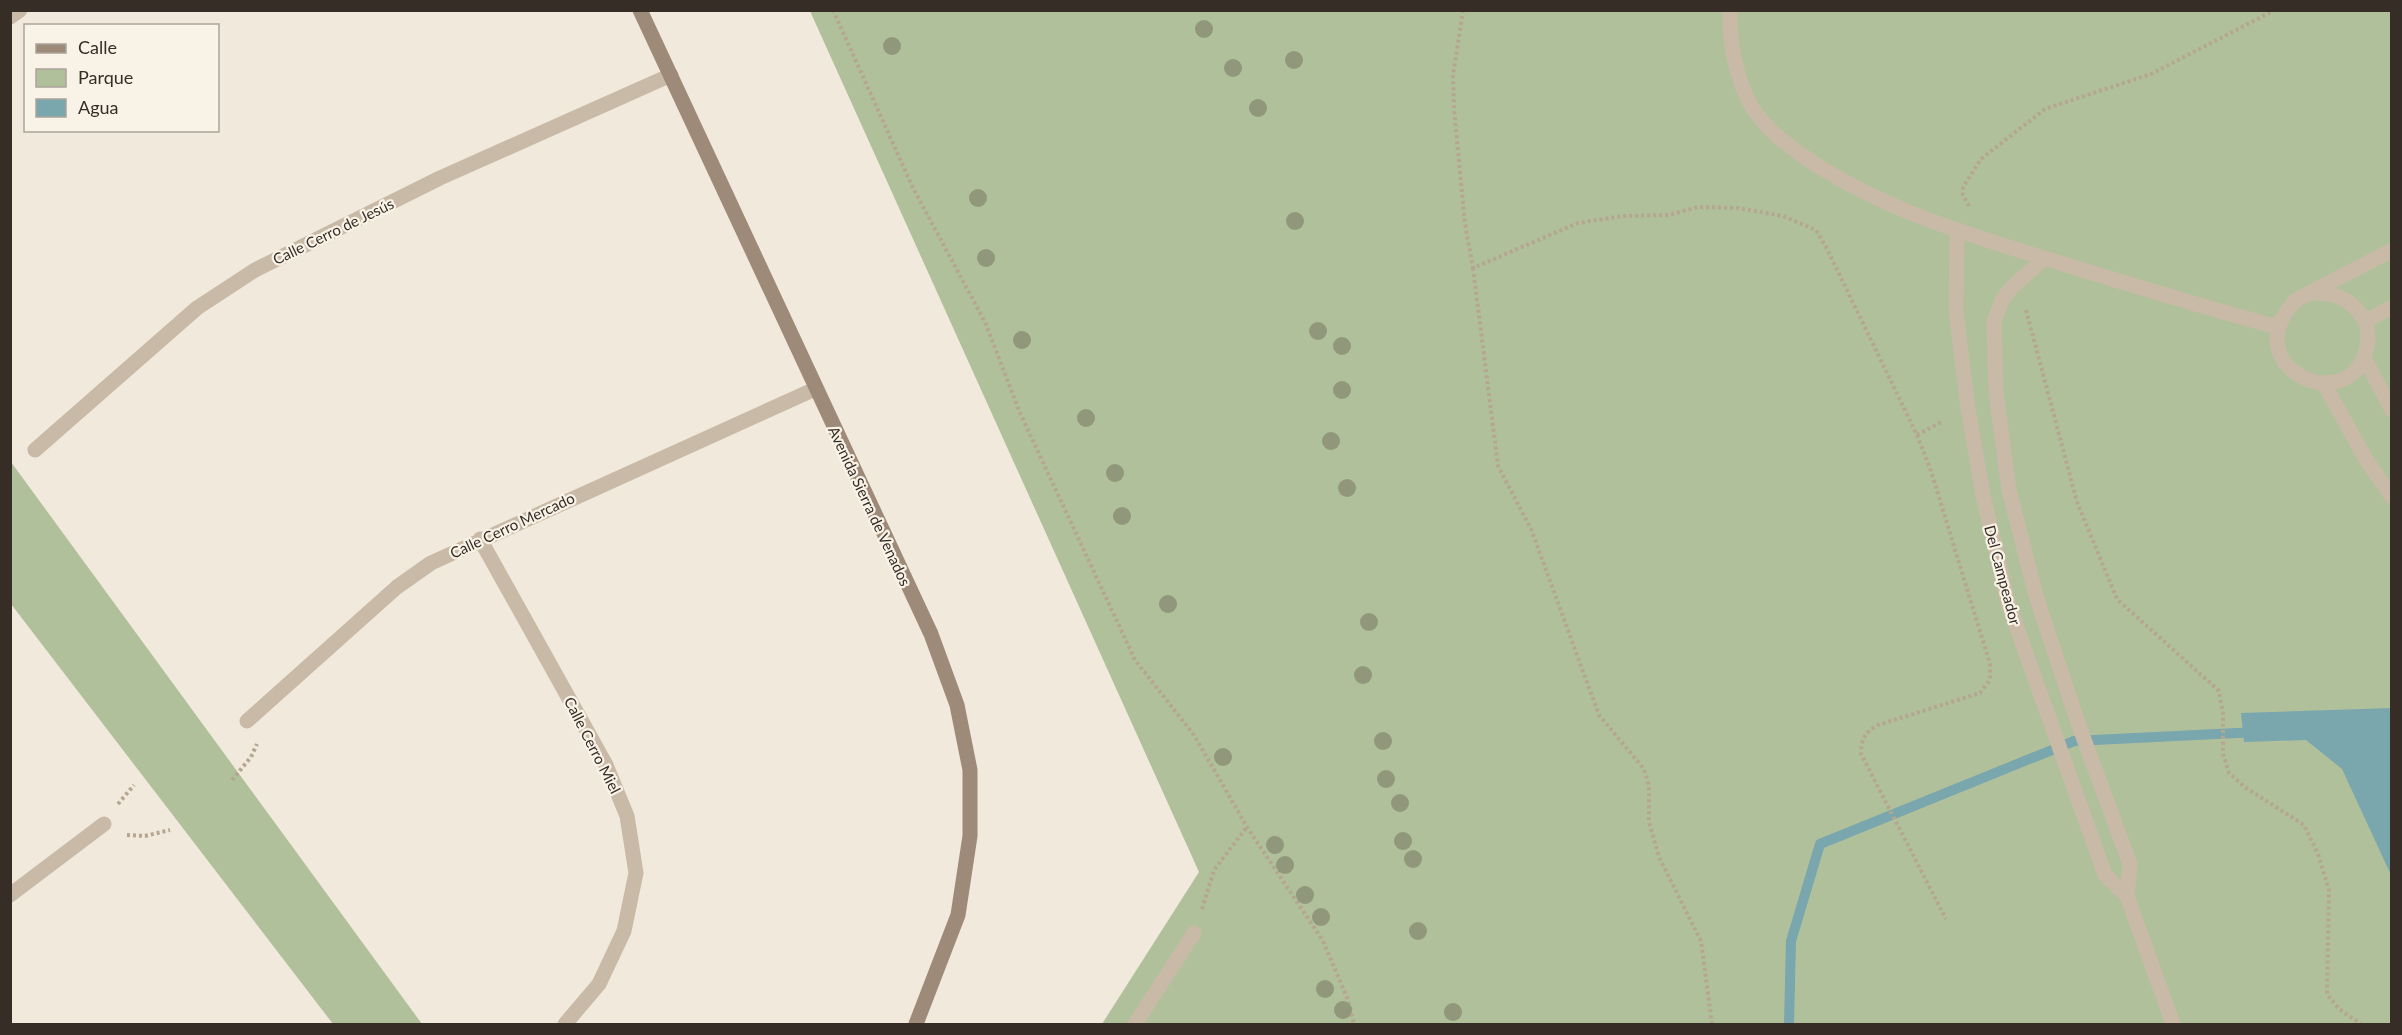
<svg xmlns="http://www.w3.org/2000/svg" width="2402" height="1035" font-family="Lato,sans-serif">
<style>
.green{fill:#b0c09b}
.water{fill:#7aa6ae}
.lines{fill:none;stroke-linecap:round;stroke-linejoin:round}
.stream{stroke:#7aa6ae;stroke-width:10}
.path{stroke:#b5a591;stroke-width:4;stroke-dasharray:3 3;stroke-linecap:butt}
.street{stroke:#c9baa7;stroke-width:15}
.secondary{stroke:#9d8a78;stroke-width:15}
.tree{fill:#90977a}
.labels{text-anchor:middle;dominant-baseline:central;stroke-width:4.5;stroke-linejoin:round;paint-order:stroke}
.street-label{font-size:15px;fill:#362d27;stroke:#f9f3e7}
</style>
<rect width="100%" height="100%" fill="#f1e9db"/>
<path class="green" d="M 810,11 L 2391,11 L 2391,1024 L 1102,1024 L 1199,872 Z
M 10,462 L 11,462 L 422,1024 L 333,1024 L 11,604 Z"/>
<path class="water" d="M 2391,708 L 2392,708 L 2391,875 L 2342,769 L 2306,740 L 2244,742 L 2241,713 Z"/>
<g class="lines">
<path class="stream" d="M 1789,1024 L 1791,941 L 1820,844 L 2074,741 L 2257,732"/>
<path class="path" d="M 833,10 L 913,188 L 985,322 L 1020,413 L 1135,660 L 1194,735 L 1247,827 L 1323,941 L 1348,1000 L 1354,1024
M 1463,10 L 1453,76 L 1454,109 L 1465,224 L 1473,268 L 1578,223 L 1623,216 L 1669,215 L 1698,207 L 1738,208 L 1783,216 L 1816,230 L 1826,247 L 1917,435 L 1931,471 L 1990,664 L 1990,680 L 1980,693 L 1878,725 C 1865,732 1861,739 1861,754 L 1946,919
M 1969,206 L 1963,195 L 1963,187 L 1981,159 L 2045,109 L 2151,74 L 2275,10
M 1473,268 L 1498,466 L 1531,529 L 1599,715 L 1644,769 L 1649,786 L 1649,822 L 1659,857 L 1701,941 L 1712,1024
M 2026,310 L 2077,502 L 2117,599 L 2219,691 L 2223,713 L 2223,754 L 2229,773 L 2246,788 L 2304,825 L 2318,854 L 2329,890 L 2327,994 L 2339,1009 L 2361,1024
M 1917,435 L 1943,421
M 232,780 L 251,757 L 257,744
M 118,804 L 134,785
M 127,835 L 145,836 L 170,830
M 1202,909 L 1214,870 L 1247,827"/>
<path class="street" d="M 1730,10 C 1729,42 1736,80 1752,107 C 1766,130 1790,147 1812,162 C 1891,214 1983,239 2073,267 C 2141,288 2209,309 2278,327
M 10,17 L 20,10
M 1957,232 L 1956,311 L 1968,409 L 1983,495 L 2008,603 L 2105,875 L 2127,896
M 2045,258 L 2013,286 L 2002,300 L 1994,322 L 1996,393 L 2009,490 L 2036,596 L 2078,723 L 2130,864 L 2127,896 L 2173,1024
M 2312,293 C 2335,293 2348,297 2362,316 C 2369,325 2369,340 2366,351 C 2346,420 2233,365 2296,300 L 2392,250
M 2366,321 L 2392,307
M 2364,358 L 2392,410
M 2324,384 L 2367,461 L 2392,497
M 35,450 L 197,308 L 255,270 L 440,178 L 671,75
M 480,539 L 606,765 L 627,816 L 636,873 L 624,931 L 599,984 L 565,1024
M 247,721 L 397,587 L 431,563 L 815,389
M 10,895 L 104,824
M 1135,1024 L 1194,933"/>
<path class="secondary" d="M 640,10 L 931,634 L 957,705 L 970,770 L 970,836 L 958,915 L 916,1024"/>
</g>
<g class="tree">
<circle cx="1204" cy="29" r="9"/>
<circle cx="892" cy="46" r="9"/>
<circle cx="1294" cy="60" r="9"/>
<circle cx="1233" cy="68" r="9"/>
<circle cx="1258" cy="108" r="9"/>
<circle cx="978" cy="198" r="9"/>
<circle cx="1295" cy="221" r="9"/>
<circle cx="986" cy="258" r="9"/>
<circle cx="1318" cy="331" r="9"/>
<circle cx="1022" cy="340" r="9"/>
<circle cx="1342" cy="346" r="9"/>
<circle cx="1342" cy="390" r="9"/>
<circle cx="1086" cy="418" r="9"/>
<circle cx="1331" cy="441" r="9"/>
<circle cx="1115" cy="473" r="9"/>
<circle cx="1347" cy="488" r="9"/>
<circle cx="1122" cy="516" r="9"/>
<circle cx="1168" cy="604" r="9"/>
<circle cx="1369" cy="622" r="9"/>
<circle cx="1363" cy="675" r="9"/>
<circle cx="1383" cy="741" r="9"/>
<circle cx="1223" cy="757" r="9"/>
<circle cx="1386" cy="779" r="9"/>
<circle cx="1400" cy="803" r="9"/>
<circle cx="1403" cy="841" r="9"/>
<circle cx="1275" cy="845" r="9"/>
<circle cx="1413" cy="859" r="9"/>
<circle cx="1285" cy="865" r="9"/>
<circle cx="1305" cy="895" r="9"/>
<circle cx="1321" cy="917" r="9"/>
<circle cx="1418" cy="931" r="9"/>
<circle cx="1325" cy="989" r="9"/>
<circle cx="1343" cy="1010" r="9"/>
<circle cx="1453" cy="1012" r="9"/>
</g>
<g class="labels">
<g class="street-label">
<text transform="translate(333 231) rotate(-26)">Calle Cerro de Jesús</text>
<text transform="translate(870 506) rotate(65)">Avenida Sierra de Venados</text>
<text transform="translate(512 525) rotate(-25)">Calle Cerro Mercado</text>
<text transform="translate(2003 575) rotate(75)">Del Campeador</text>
<text transform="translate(593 745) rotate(63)">Calle Cerro Miel</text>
</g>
</g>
<rect width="2402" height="1035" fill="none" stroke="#362d27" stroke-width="24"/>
<rect x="24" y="24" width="195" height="108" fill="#f9f3e7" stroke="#aba49a" stroke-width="1.5"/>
<rect x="36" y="44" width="30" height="9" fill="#9d8a78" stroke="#aba49a" stroke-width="1.5"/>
<text x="78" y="54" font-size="18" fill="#362d27">Calle</text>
<rect x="36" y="69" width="30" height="18" fill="#b0c09b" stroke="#aba49a" stroke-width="1.5"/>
<text x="78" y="84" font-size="18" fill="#362d27">Parque</text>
<rect x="36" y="99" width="30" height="18" fill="#7aa6ae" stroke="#aba49a" stroke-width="1.5"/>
<text x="78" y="114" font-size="18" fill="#362d27">Agua</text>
</svg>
